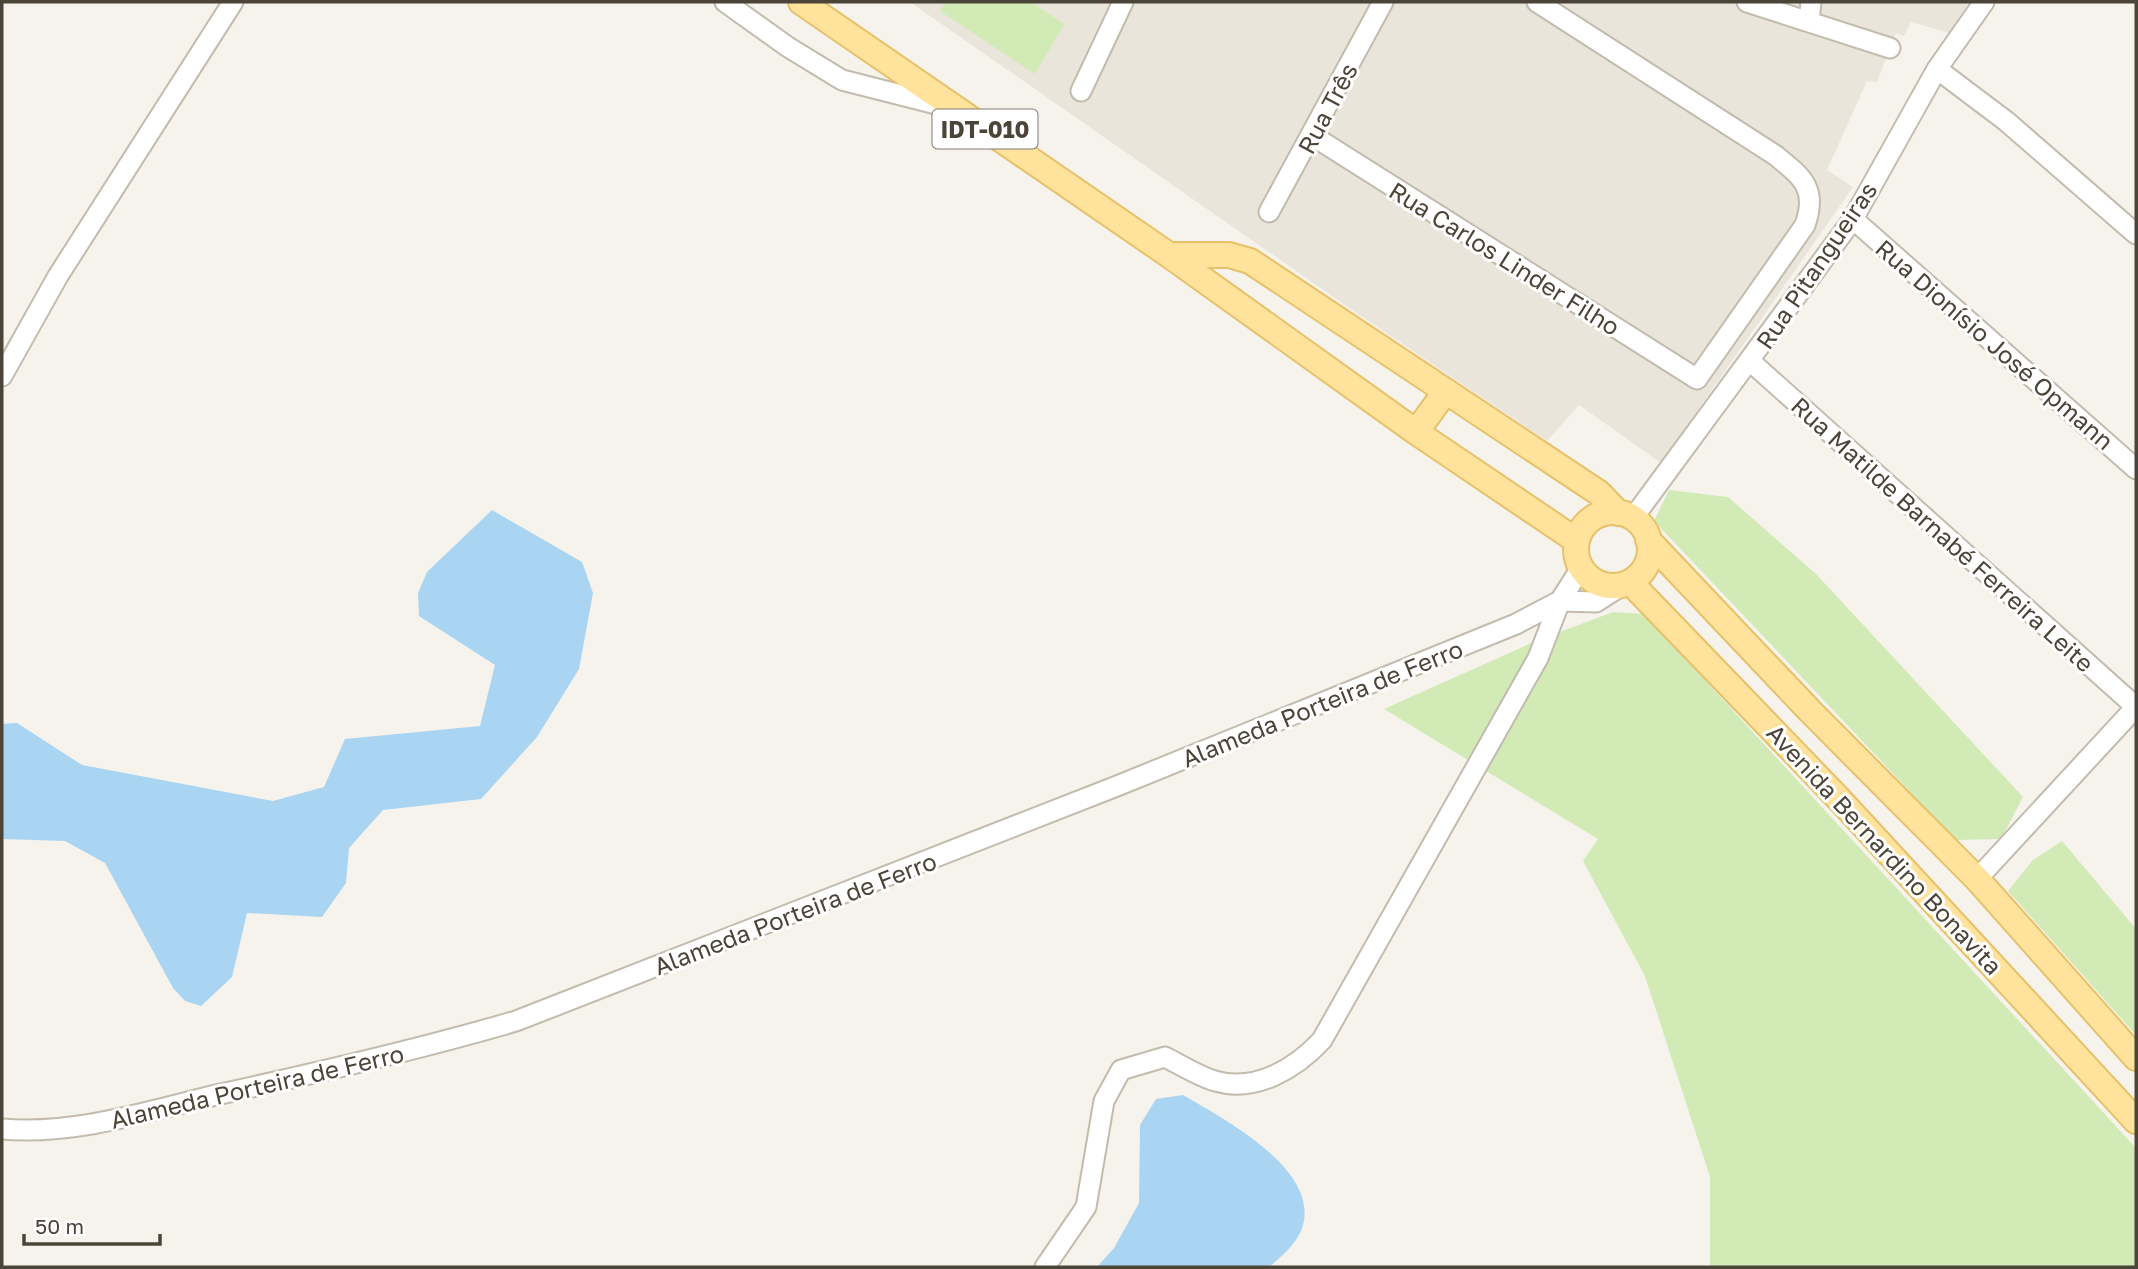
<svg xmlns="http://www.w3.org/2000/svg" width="2138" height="1269" font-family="'Golos Text',sans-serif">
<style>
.residential{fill:#eae5da}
.green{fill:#d2eab5}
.water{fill:#a9d4f2}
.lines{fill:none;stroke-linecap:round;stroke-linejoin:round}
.minor-casing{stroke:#c2bbae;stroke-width:23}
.major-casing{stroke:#e6c16a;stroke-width:28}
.minor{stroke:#fff;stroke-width:19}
.major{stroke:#ffe39c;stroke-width:24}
.labels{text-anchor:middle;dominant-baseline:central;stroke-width:6;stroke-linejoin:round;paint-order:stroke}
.shield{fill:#fff;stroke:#817c74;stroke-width:2}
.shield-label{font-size:23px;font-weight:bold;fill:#4b4439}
.street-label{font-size:24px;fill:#4b4439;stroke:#fff}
</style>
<rect width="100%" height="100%" fill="#f6f3ec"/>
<path class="residential" d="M 910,2 L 1969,2 L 1949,33 L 1911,22 L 1904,36 L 1896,33 L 1877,82 L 1867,81 L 1827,170 L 1853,187 L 1661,463 L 1579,405 L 1547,441 L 1355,312 Z"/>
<path class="green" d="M 946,2 L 1031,2 L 1064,24 L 1035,74 L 940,11 Z
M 1669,490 L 1728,497 L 1816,574 L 2023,797 L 2001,839 L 1956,840 L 1654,521 Z
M 1613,612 L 1644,614 L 2136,1148 L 2136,1267 L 1710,1267 L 1710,1177 L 1645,976 L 1583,861 L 1598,839 L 1384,709 L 1536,641 Z
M 2062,841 L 2136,929 L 2136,1035 L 2008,891 L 2033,860 Z"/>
<path class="water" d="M 492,510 L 582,562 L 593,593 L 579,669 L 537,737 L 481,799 L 383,810 L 349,848 L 346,883 L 322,917 L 247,913 L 232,977 L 201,1006 L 185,1001 L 173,988 L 105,863 L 65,841 L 2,839 L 2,724 L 17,723 L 82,765 L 273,801 L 324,787 L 345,739 L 480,726 L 495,665 L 419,616 L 418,593 L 427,572 Z
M 1183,1095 C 1224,1119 1325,1172 1301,1231 C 1295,1245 1280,1258 1269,1267 L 1097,1267 L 1114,1248 L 1139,1203 L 1140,1125 L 1156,1099 Z"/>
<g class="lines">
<defs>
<path id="minor" d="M 725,2 L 788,47 L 842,80 L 948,107
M 1747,2 L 1890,48
M 1809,21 L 1811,2
M 1937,69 L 2006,121 L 2136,234
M 1081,91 L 1123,2
M 1313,136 L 1697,379 L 1805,225 C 1818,188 1802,177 1775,155 L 1537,2
M 1269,212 L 1383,2
M 1853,219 L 2136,469
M 1750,361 L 2136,707
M 2,376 L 58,276 L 233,2
M 1633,518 L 1853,219 L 1937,69 L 1984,2
M 1560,601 L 1596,602 L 1624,584
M 1977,879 L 2136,707
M 2,1129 C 74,1135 146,1112 216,1095 C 317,1073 417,1050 516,1021 L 1117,786 L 1516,624 L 1560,601 L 1581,568
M 1045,1267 L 1086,1207 L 1104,1101 L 1121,1070 L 1165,1057 C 1181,1065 1198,1076 1215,1081 C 1256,1093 1296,1068 1322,1040 L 1538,658 L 1560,601"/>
<path id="major" d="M 801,2 L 1169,255 L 1416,432 L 1577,541
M 1169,255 L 1229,255 L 1250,261 L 1599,493 L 1618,513
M 1416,432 L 1446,391
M1576 549a37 37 0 1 1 74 0a37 37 0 1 1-74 0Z
M 1648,540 L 1810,711 L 1977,879 L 2136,1058
M 1630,582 L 1839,799 L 2136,1121"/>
</defs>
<use href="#minor" class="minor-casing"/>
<use href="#major" class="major-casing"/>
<use href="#minor" class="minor"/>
<use href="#major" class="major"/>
</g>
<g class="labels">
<rect class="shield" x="932.5" y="109.5" width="105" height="39" rx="5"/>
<g class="shield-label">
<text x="985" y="129">IDT-010</text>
</g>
<g class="street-label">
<text transform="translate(1327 108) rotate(-62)">Rua Três</text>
<text transform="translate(1505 258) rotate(32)">Rua Carlos Linder Filho</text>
<text transform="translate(1816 265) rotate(-56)">Rua Pitangueiras</text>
<text transform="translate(1995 344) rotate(41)">Rua Dionísio José Opmann</text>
<text transform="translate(1943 534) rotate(42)">Rua Matilde Barnabé Ferreira Leite</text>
<text transform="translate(1322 703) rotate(-22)">Alameda Porteira de Ferro</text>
<text transform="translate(1885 849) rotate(47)">Avenida Bernardino Bonavita</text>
<text transform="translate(795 913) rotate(-21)">Alameda Porteira de Ferro</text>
<text transform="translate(257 1086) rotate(-13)">Alameda Porteira de Ferro</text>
</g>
</g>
<rect width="2138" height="1269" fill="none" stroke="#4b4439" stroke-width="7"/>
<path d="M24 1234v10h136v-10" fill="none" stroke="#4b4439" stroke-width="3.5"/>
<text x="35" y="1234" font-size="21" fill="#4b4439" stroke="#ffffff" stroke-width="5" paint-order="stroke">50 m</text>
</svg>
